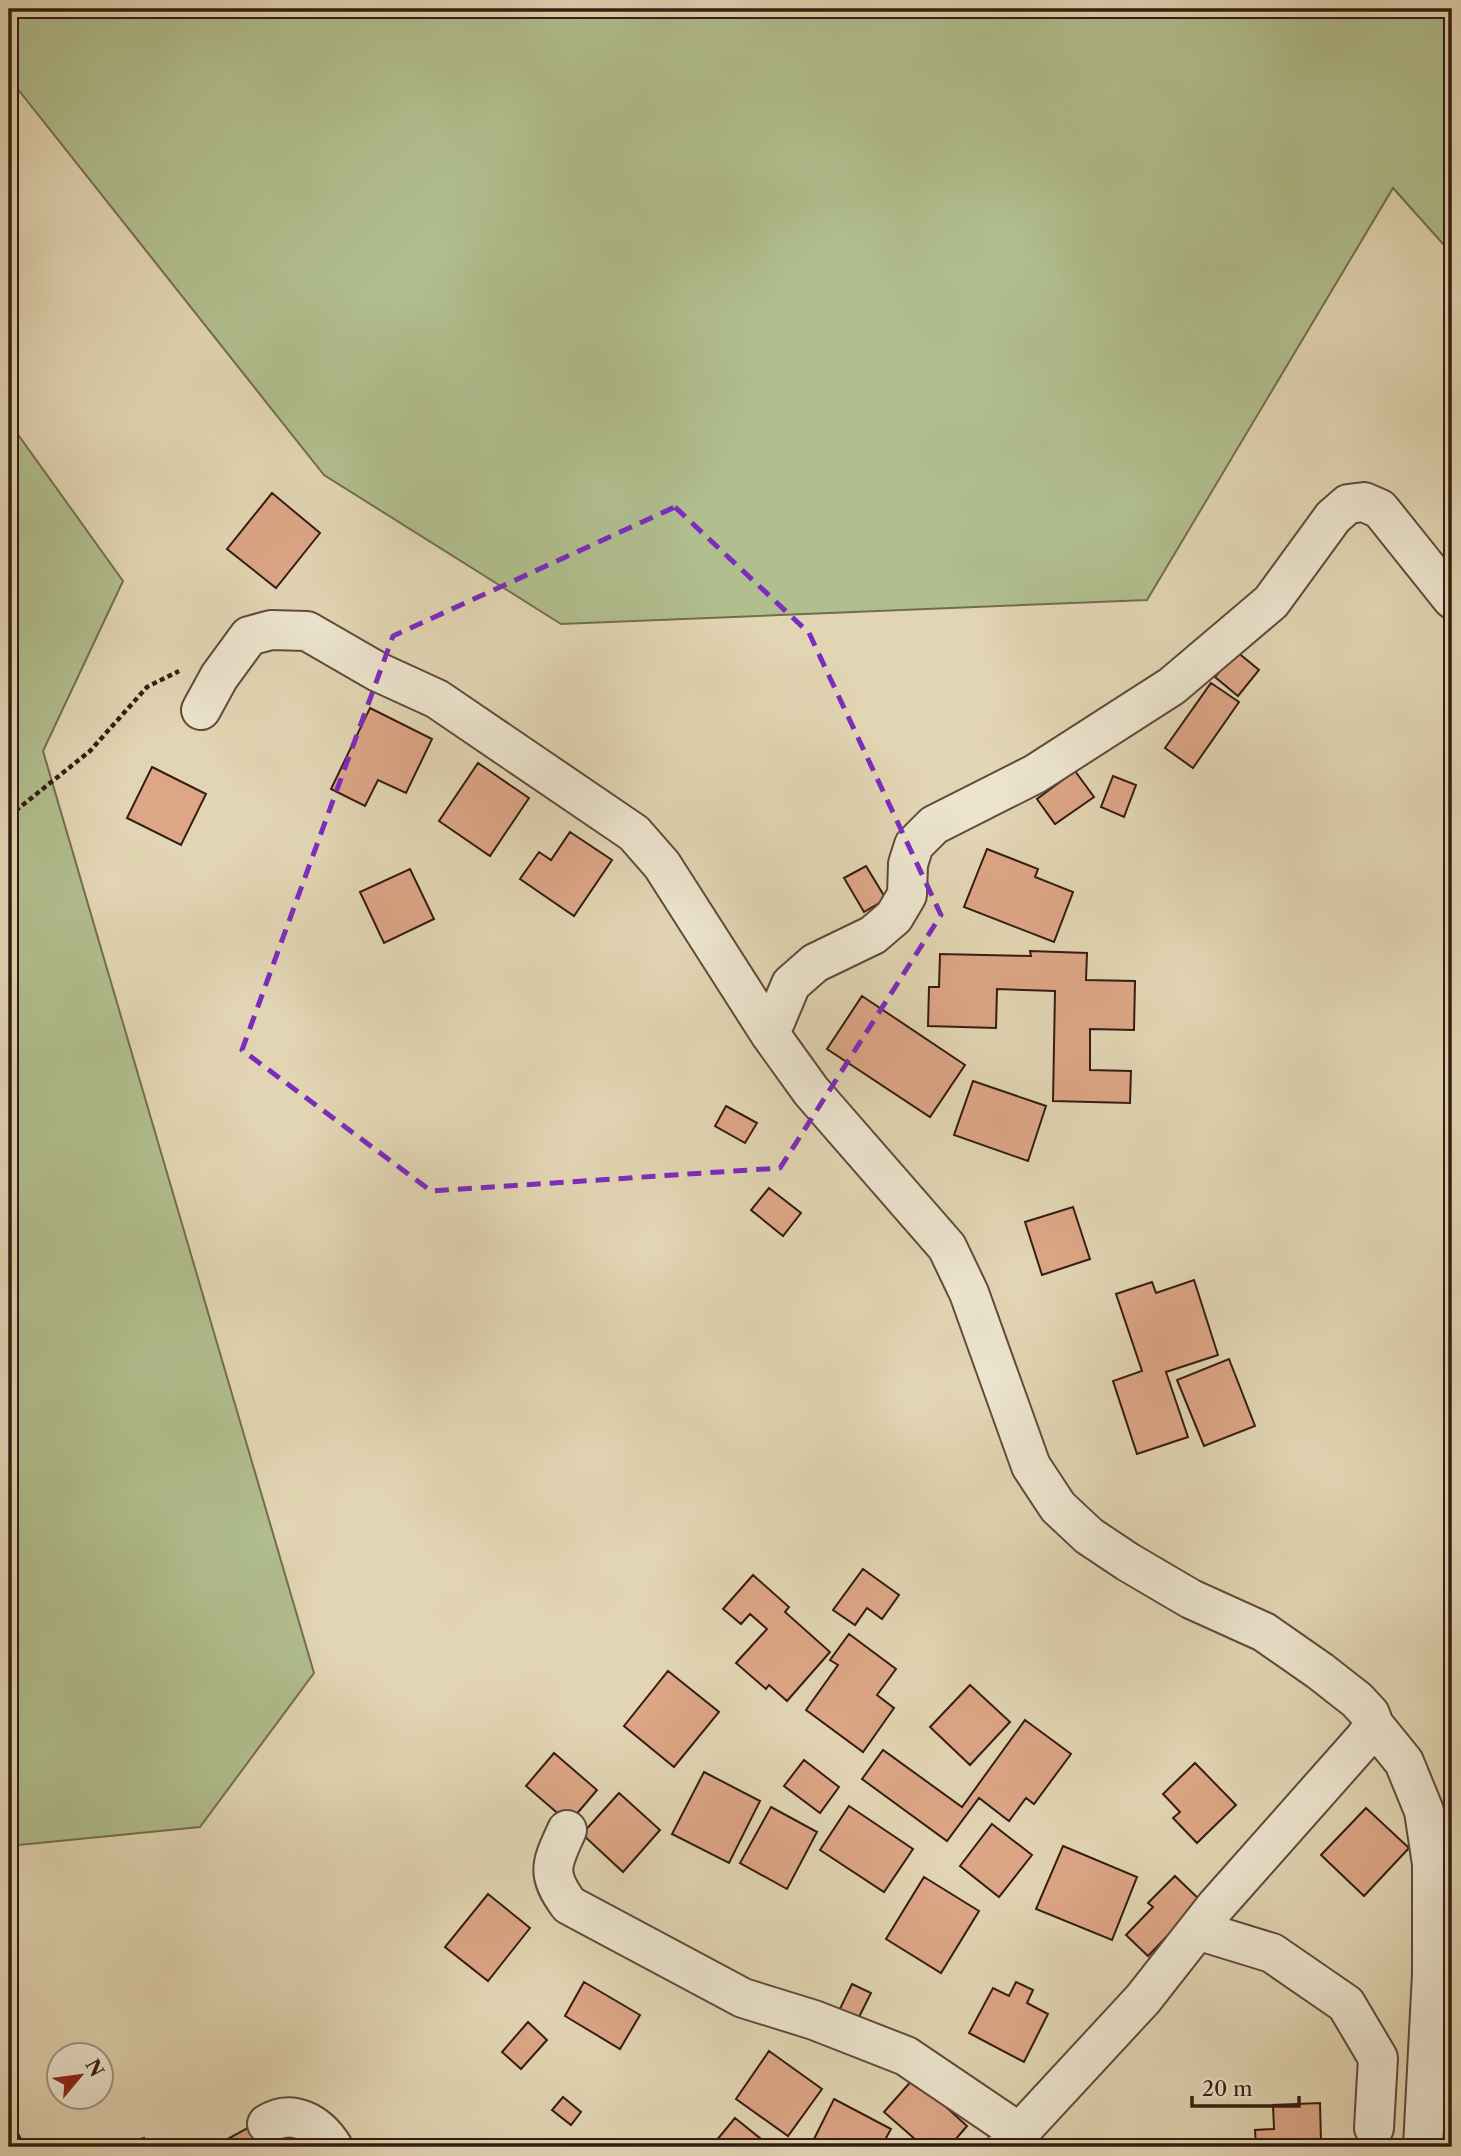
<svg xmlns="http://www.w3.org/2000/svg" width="1461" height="2156" font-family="'Libre Caslon Text',serif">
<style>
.green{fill:#b1be8e;stroke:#736d50;stroke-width:2}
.building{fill:#dda687;stroke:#351c12;stroke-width:2}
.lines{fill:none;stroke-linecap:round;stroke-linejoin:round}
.minor-casing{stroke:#604a3a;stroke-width:42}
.path{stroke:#351c12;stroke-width:4.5;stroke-dasharray:5 3.5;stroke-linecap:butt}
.minor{stroke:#ece4ce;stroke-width:38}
.marked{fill:none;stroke:#7b2cbf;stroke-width:5;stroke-dasharray:14 9;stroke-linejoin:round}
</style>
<rect width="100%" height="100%" fill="#e2d5b3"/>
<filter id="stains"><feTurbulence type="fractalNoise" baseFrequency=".00286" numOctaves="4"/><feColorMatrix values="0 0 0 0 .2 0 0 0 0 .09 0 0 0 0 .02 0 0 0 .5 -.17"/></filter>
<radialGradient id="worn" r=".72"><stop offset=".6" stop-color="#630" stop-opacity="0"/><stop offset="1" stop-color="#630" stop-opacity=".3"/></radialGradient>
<path class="green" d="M 9,9 L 1452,9 L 1452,254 L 1393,188 L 1147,600 L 561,624 L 324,475 L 9,78 Z
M 9,422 L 123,581 L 43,751 L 314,1673 L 200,1827 L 9,1846 Z"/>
<path class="building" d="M 272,493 L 320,533 L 276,588 L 227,549 Z
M 1236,651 L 1259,670 L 1238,696 L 1215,677 Z
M 1211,683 L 1239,702 L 1193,768 L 1165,748 Z
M 370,708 L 432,739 L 406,793 L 378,780 L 365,806 L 331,789 Z
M 478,763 L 529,798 L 490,856 L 439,821 Z
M 152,767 L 206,794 L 181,845 L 127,818 Z
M 1075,771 L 1094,797 L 1055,824 L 1037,799 Z
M 1113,776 L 1136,785 L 1124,817 L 1101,807 Z
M 570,832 L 612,860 L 574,916 L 520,879 L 539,852 L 551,860 Z
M 987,849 L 1038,869 L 1035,877 L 1073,892 L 1054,942 L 964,907 Z
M 866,866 L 886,899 L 864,912 L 844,878 Z
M 410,869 L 434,919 L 384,943 L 360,892 Z
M 1030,951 L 1087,953 L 1086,980 L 1135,981 L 1134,1030 L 1090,1029 L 1090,1070 L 1131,1071 L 1130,1103 L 1053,1101 L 1055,991 L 997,989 L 996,1028 L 928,1026 L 929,987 L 939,987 L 940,954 L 1031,956 Z
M 862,996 L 965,1065 L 930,1117 L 827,1049 Z
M 973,1081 L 1046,1106 L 1028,1161 L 954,1135 Z
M 726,1106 L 757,1123 L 745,1143 L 715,1126 Z
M 769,1188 L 801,1213 L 783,1236 L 751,1210 Z
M 1073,1207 L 1090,1259 L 1042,1275 L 1025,1222 Z
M 1194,1280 L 1218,1355 L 1166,1372 L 1188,1437 L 1137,1454 L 1113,1381 L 1142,1371 L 1116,1294 L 1152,1282 L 1156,1293 Z
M 1229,1359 L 1255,1426 L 1204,1446 L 1177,1380 Z
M 863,1569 L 899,1595 L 882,1619 L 867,1608 L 855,1625 L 833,1610 Z
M 753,1575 L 789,1607 L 785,1612 L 830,1652 L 787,1701 L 769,1685 L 766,1689 L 736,1663 L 767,1629 L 750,1614 L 741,1624 L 723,1609 Z
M 849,1634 L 896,1669 L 877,1695 L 894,1708 L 863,1752 L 806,1710 L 838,1665 L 830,1660 Z
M 668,1671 L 719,1712 L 674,1767 L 624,1726 Z
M 970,1685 L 1010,1722 L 970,1765 L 930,1727 Z
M 1025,1720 L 1071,1754 L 1034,1804 L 1026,1798 L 1009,1821 L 979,1798 L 947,1841 L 862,1779 L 883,1750 L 962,1807 Z
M 554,1753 L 597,1790 L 569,1823 L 526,1786 Z
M 804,1760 L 839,1787 L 820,1813 L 784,1786 Z
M 1195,1763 L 1236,1805 L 1197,1843 L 1173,1818 L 1180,1812 L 1163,1794 Z
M 704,1772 L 760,1801 L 729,1863 L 672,1834 Z
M 619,1793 L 660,1830 L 623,1872 L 582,1834 Z
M 849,1806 L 913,1849 L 884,1892 L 820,1850 Z
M 771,1807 L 817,1832 L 787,1889 L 740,1863 Z
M 1366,1808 L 1409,1848 L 1364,1896 L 1321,1855 Z
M 992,1824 L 1032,1855 L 999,1897 L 960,1866 Z
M 1063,1846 L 1137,1877 L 1112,1940 L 1036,1909 Z
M 1175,1876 L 1201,1901 L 1148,1956 L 1126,1935 L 1153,1907 L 1148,1903 Z
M 924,1877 L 979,1911 L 941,1973 L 886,1939 Z
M 488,1894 L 530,1928 L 488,1981 L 445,1947 Z
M 584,1982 L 640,2015 L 620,2049 L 565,2016 Z
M 1016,1982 L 1033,1990 L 1027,2003 L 1048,2014 L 1024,2062 L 969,2033 L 993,1988 L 1009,1996 Z
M 852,1984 L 871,1993 L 852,2031 L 834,2021 Z
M 528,2022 L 547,2040 L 521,2069 L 502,2052 Z
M 769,2051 L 822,2089 L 788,2136 L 736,2099 Z
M 914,2078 L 967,2126 L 949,2147 L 924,2147 L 884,2112 Z
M 563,2097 L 581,2112 L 571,2125 L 552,2110 Z
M 834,2099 L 891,2129 L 881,2147 L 810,2147 Z
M 1320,2103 L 1321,2142 L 1356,2141 L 1356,2147 L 1256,2147 L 1255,2130 L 1274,2129 L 1273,2105 Z
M 9,2116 L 25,2147 L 9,2147 Z
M 735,2118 L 771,2147 L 711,2147 Z
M 253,2125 L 265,2147 L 213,2147 Z
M 144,2138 L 148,2147 L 112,2147 Z"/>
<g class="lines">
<defs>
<path id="minor" d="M 201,710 L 219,677 L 249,636 L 271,630 L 307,631 L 378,672 L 437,699 L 634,833 L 662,865 L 770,1034 L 811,1091 L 947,1247 L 969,1293 L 1031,1466 L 1058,1507 L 1089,1536 L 1128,1562 L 1191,1599 L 1264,1632 L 1320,1671 L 1357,1700 L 1370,1714 L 1374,1725 L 1364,1739 L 1216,1906 L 1143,1999 L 1006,2147
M 770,1034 L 791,984 L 815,963 L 873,935 L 894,917 L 907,895 L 908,864 L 914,845 L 934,825 L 1035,774 L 1172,686 L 1271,602 L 1333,517 L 1348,504 L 1364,502 L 1380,509 L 1452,599
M 1374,1725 L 1404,1762 L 1424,1811 L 1432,1864 L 1432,1974 L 1423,2147
M 567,1830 C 552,1863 545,1873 569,1905 L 743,1998 L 814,2020 L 906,2056 L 1020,2133
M 1197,1930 L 1272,1953 L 1346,2004 L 1378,2058 L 1374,2128
M 267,2124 C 292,2108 318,2123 333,2147"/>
</defs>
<use href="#minor" class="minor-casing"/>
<path class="path" d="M 9,816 L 90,751 L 147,687 L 179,671"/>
<use href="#minor" class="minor"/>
</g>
<path class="marked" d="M 675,507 L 809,633 L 941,915 L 780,1168 L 431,1191 L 242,1050 L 393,636 Z"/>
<rect width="1461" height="2156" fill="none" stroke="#e2d5b3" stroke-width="35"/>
<rect x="10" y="10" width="1440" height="2135" fill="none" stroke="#351c12" stroke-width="3.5"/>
<rect x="18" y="18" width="1426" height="2121" fill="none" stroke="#351c12" stroke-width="2"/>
<g transform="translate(80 2076) rotate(61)"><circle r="33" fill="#ece4ce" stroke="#a39483" stroke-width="2"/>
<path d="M0-5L12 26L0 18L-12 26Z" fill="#8f2418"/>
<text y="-10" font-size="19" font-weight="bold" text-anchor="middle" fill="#351c12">N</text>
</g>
<path d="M1192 2096v10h107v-10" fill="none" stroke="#351c12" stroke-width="3.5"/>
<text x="1202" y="2096" font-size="21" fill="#351c12" stroke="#ece4ce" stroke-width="5" paint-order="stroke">20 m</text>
<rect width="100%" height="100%" filter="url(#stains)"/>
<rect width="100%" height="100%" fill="url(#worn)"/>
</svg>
